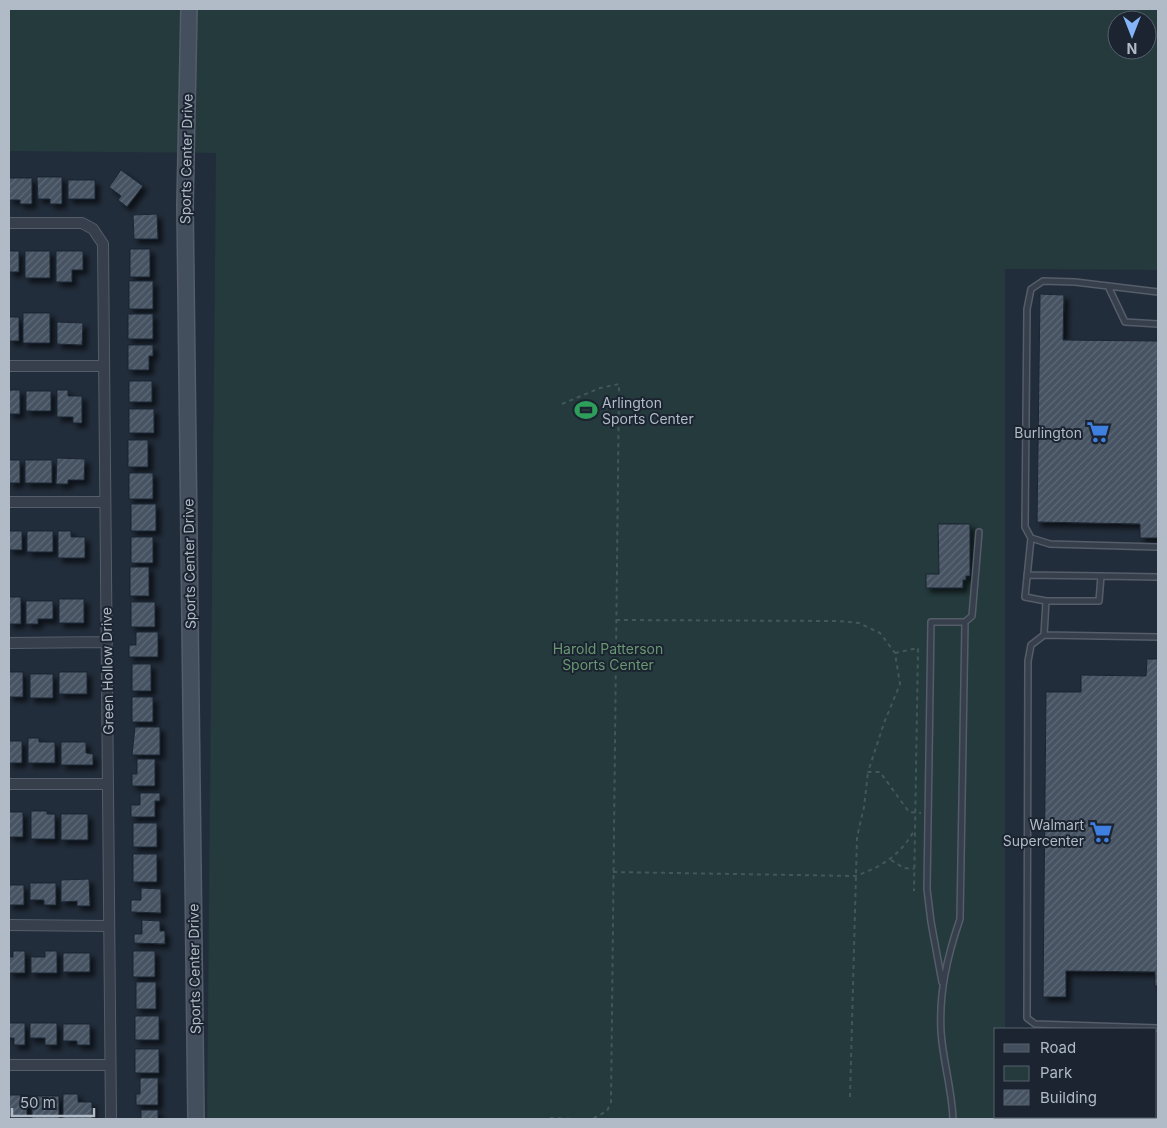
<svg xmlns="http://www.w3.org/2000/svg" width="1167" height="1128" font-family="Inter,sans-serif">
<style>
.park{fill:#243a3c;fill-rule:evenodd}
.building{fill:url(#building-hatch);stroke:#1d2632;filter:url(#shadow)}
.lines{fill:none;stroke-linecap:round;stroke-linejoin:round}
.lane-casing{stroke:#545d69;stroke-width:8}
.street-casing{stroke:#545d69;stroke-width:12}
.secondary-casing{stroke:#545d69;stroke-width:18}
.path{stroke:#425759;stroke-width:2;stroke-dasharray:4 4;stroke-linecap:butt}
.lane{stroke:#363f4b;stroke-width:5}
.street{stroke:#363f4b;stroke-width:10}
.secondary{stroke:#444f5e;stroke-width:15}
.labels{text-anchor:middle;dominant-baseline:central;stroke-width:4;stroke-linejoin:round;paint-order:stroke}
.street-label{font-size:14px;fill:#b1bac7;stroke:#1b2430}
.poi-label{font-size:14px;fill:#b1bac7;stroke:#1b2430;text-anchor:end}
.park-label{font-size:14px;fill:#689871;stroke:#1b2430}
</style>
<defs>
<pattern id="building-hatch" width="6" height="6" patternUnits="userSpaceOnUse" patternTransform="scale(1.25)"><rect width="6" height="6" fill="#465362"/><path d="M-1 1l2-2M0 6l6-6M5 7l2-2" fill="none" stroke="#5e6a77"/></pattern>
<filter id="shadow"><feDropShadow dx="4.5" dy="4.5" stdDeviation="2.5" flood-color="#0009"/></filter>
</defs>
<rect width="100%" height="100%" fill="#222d3b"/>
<path class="park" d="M 9,9 L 1158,9 L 1158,270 L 1005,269 L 1005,1029 L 996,1029 L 996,1117 L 1005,1117 L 1005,1119 L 207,1119 L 216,153 L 9,151 ZM 1117,20 L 1147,20 L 1147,50 L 1117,50 Z"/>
<path class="building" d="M 121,170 L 143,186 L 127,207 L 118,200 L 121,196 L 109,187 Z
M 37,177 L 62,177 L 62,204 L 50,204 L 50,199 L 38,199 Z
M 9,178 L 32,178 L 32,204 L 20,204 L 20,200 L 9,200 Z
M 68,180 L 95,180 L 95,199 L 68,199 Z
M 157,214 L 158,239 L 134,239 L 133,215 Z
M 130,249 L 150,249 L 150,277 L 130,277 Z
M 9,251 L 19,251 L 19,272 L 9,272 Z
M 25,251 L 50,251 L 50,278 L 25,278 Z
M 56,251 L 83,251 L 83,270 L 72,270 L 72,282 L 56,282 Z
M 129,281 L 153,281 L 153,309 L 129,309 Z
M 1040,294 L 1064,295 L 1063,340 L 1158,341 L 1158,538 L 1140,538 L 1140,524 L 1037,522 Z
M 23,313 L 50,313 L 50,343 L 23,343 Z
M 128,314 L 153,314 L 153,339 L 128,339 Z
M 9,317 L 19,317 L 19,341 L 9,341 Z
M 57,322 L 83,323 L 82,345 L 57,344 Z
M 128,345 L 153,345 L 153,356 L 149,356 L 149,370 L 128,370 Z
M 129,381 L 152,381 L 152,402 L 129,402 Z
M 9,390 L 20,390 L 20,414 L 9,414 Z
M 57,390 L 68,390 L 68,396 L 82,396 L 82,423 L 73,423 L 73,417 L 57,417 Z
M 26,391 L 51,391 L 51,411 L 26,411 Z
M 129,409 L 154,409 L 154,433 L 129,433 Z
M 128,440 L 148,440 L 148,467 L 128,467 Z
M 57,458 L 85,459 L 84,480 L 68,480 L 68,484 L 56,484 Z
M 9,460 L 20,460 L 20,483 L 9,483 Z
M 25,460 L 52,460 L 52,483 L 25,483 Z
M 129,473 L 153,473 L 153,499 L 129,499 Z
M 131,504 L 156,504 L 156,531 L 131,531 Z
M 938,524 L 970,524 L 970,576 L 966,576 L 966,580 L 963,580 L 963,588 L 926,588 L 926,574 L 939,574 Z
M 9,531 L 22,531 L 22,550 L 9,550 Z
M 27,531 L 53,531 L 53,552 L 27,552 Z
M 58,531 L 71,531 L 71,537 L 85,537 L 85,558 L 58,558 Z
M 131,537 L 153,537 L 153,563 L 131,563 Z
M 130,567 L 149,567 L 149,596 L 130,596 Z
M 9,597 L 21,597 L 21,624 L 9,624 Z
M 59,599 L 84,599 L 84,623 L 59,623 Z
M 26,601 L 53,601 L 53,619 L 38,619 L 38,624 L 26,624 Z
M 131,602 L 155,602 L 155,627 L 131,627 Z
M 136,632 L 158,632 L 158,657 L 129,657 L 129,645 L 136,645 Z
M 1147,659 L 1158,659 L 1158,986 L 1155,986 L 1155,972 L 1066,971 L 1066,997 L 1043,997 L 1046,692 L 1081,692 L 1081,675 L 1146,676 Z
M 132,664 L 151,664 L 151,691 L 132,691 Z
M 9,672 L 23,672 L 23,697 L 9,697 Z
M 59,672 L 87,672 L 87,694 L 59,694 Z
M 30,674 L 53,674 L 53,698 L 30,698 Z
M 132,697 L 153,697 L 153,722 L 132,722 Z
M 135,727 L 160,727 L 160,755 L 132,755 Z
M 28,738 L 39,738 L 39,742 L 55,742 L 55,763 L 28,763 Z
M 9,741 L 22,741 L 22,763 L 9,763 Z
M 61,742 L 86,742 L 86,753 L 93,754 L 93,765 L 61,765 Z
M 137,759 L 155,759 L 155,786 L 132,786 L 132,774 L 137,774 Z
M 140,793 L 160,793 L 160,801 L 155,801 L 155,817 L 131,817 L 131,805 L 140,805 Z
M 31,811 L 47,811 L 47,814 L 55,814 L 55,839 L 31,839 Z
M 9,812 L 23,812 L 23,837 L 9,837 Z
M 61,814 L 88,814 L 88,840 L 61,840 Z
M 133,823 L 157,823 L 157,847 L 133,847 Z
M 133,854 L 157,854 L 157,882 L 133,882 Z
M 89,879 L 90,906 L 77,906 L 77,901 L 61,902 L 61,880 Z
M 30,883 L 56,883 L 56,905 L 44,905 L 44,900 L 30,900 Z
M 9,885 L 24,885 L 24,905 L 9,905 Z
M 141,888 L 161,889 L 161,913 L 131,912 L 131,900 L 141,900 Z
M 142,920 L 160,921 L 160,931 L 165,931 L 165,944 L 134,943 L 134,934 L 142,934 Z
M 13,951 L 25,951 L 25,973 L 9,973 L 9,957 L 13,957 Z
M 45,951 L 57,951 L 57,973 L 31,973 L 31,957 L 45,957 Z
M 133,951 L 155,951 L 155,977 L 133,977 Z
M 63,953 L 90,953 L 90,972 L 63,972 Z
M 136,982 L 156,982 L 156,1009 L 136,1009 Z
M 135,1016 L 159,1016 L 159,1040 L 135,1040 Z
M 9,1023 L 25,1023 L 25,1045 L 14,1045 L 14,1038 L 9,1038 Z
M 30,1023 L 57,1023 L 57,1045 L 45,1045 L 45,1038 L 30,1038 Z
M 63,1024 L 90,1024 L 90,1045 L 77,1045 L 77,1041 L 63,1041 Z
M 135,1049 L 159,1049 L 159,1073 L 135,1073 Z
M 140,1078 L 158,1078 L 158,1105 L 136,1105 L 136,1094 L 140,1094 Z
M 63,1094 L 78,1094 L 78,1102 L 92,1102 L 92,1119 L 63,1119 Z
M 9,1095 L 27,1095 L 27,1117 L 9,1117 Z
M 32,1096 L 59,1096 L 59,1119 L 32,1119 Z
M 141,1110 L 158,1110 L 158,1119 L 141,1119 Z"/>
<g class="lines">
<defs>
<path id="lane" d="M 1108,286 L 1125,322 L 1158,324
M 1158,292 L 1075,282 L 1043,281 L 1031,289 L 1027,309 L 1025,527 L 1031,538 L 1050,544 L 1158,547
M 1031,538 L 1025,597 L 1046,601 L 1099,601 L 1101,576 L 1158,577
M 1027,575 L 1101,576
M 965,622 L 972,616 L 979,532
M 1044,635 L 1046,601
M 1158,637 L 1044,635 L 1031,645 L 1028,661 L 1027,1018 L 1035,1024 L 1158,1028
M 942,982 L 931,922 L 927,889 L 931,622 L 965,622 L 960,919 C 947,957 939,992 941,1032 C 943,1061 952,1090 953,1119
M 1109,1119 L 1112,1117"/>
<path id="street" d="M 9,223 L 82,223 L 93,229 L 103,244 L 111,1119
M 9,366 L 104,366
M 9,502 L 105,502
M 9,643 L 107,642
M 9,784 L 108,784
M 9,925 L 109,926
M 9,1065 L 110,1065"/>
<path id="secondary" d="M 189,9 L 185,205 L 196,1119"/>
</defs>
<use href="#lane" class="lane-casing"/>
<use href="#street" class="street-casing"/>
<use href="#secondary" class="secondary-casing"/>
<path class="path" d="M 562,404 L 600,388 L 619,384 L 611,1102 L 607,1111 L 592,1119
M 616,620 L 838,621 L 859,623 L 880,633 L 895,653 L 900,684 L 884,723 L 868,772 L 880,772 L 909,812 L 921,813
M 895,653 L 918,648 L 914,891
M 891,860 L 904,868 L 914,869
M 613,872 L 855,876 C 882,867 900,855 914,831
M 850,1097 L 857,837 L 864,807 L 868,772
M 550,1118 L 574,1119"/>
<use href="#lane" class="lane"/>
<use href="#street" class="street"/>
<use href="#secondary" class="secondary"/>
</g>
<defs>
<symbol id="stadium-bare" viewBox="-9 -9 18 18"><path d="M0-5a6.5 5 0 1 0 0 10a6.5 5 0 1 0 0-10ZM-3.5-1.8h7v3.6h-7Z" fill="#2e9e5b" stroke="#1b2430" stroke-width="2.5" paint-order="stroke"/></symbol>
<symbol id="supermarket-bare" viewBox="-9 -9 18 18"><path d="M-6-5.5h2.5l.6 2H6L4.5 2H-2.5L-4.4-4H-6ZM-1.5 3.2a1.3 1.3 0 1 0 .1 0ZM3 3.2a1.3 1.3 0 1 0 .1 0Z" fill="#3f7fe0" stroke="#1b2430" stroke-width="2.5" paint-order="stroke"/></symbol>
</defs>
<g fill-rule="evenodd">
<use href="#stadium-bare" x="570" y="394" width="32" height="32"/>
<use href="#supermarket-bare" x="1082" y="416" width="32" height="32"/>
<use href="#supermarket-bare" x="1085" y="816" width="32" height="32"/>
</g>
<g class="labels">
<g class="street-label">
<text transform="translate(186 159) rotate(-89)">Sports Center Drive</text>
<text transform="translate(189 564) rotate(-91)">Sports Center Drive</text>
<text transform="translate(107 671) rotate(-91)">Green Hollow Drive</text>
<text transform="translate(194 969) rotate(-91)">Sports Center Drive</text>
</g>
<g class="poi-label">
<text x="602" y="402" text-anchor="start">Arlington<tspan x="602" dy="16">Sports Center</tspan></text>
<text x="1082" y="432">Burlington</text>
<text x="1084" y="824">Walmart<tspan x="1084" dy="16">Supercenter</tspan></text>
</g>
<g class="park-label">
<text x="608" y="648">Harold Patterson<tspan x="608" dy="16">Sports Center</tspan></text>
</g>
</g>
<rect width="1167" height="1128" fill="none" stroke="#b1bac7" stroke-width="20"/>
<rect x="994" y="1028" width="162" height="90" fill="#1b2430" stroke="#57606c"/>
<rect x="1004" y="1044" width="25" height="8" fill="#444f5e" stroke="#57606c"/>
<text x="1040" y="1053" font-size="15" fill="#b1bac7">Road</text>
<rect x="1004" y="1066" width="25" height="15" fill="#243a3c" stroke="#57606c"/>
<text x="1040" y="1078" font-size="15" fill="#b1bac7">Park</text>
<rect x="1004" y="1090" width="25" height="15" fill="url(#building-hatch)" stroke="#57606c"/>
<text x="1040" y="1103" font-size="15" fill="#b1bac7">Building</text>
<g transform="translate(1132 35) rotate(180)"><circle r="24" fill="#1b2430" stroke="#57606c"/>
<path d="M0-4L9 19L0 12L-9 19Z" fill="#85b5f8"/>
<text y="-8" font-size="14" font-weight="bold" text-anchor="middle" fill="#b1bac7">N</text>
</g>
<path d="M12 1108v8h82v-8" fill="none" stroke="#b1bac7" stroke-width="2.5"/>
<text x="20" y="1108" font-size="15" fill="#b1bac7" stroke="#1b2430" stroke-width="4" paint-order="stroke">50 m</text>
</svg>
